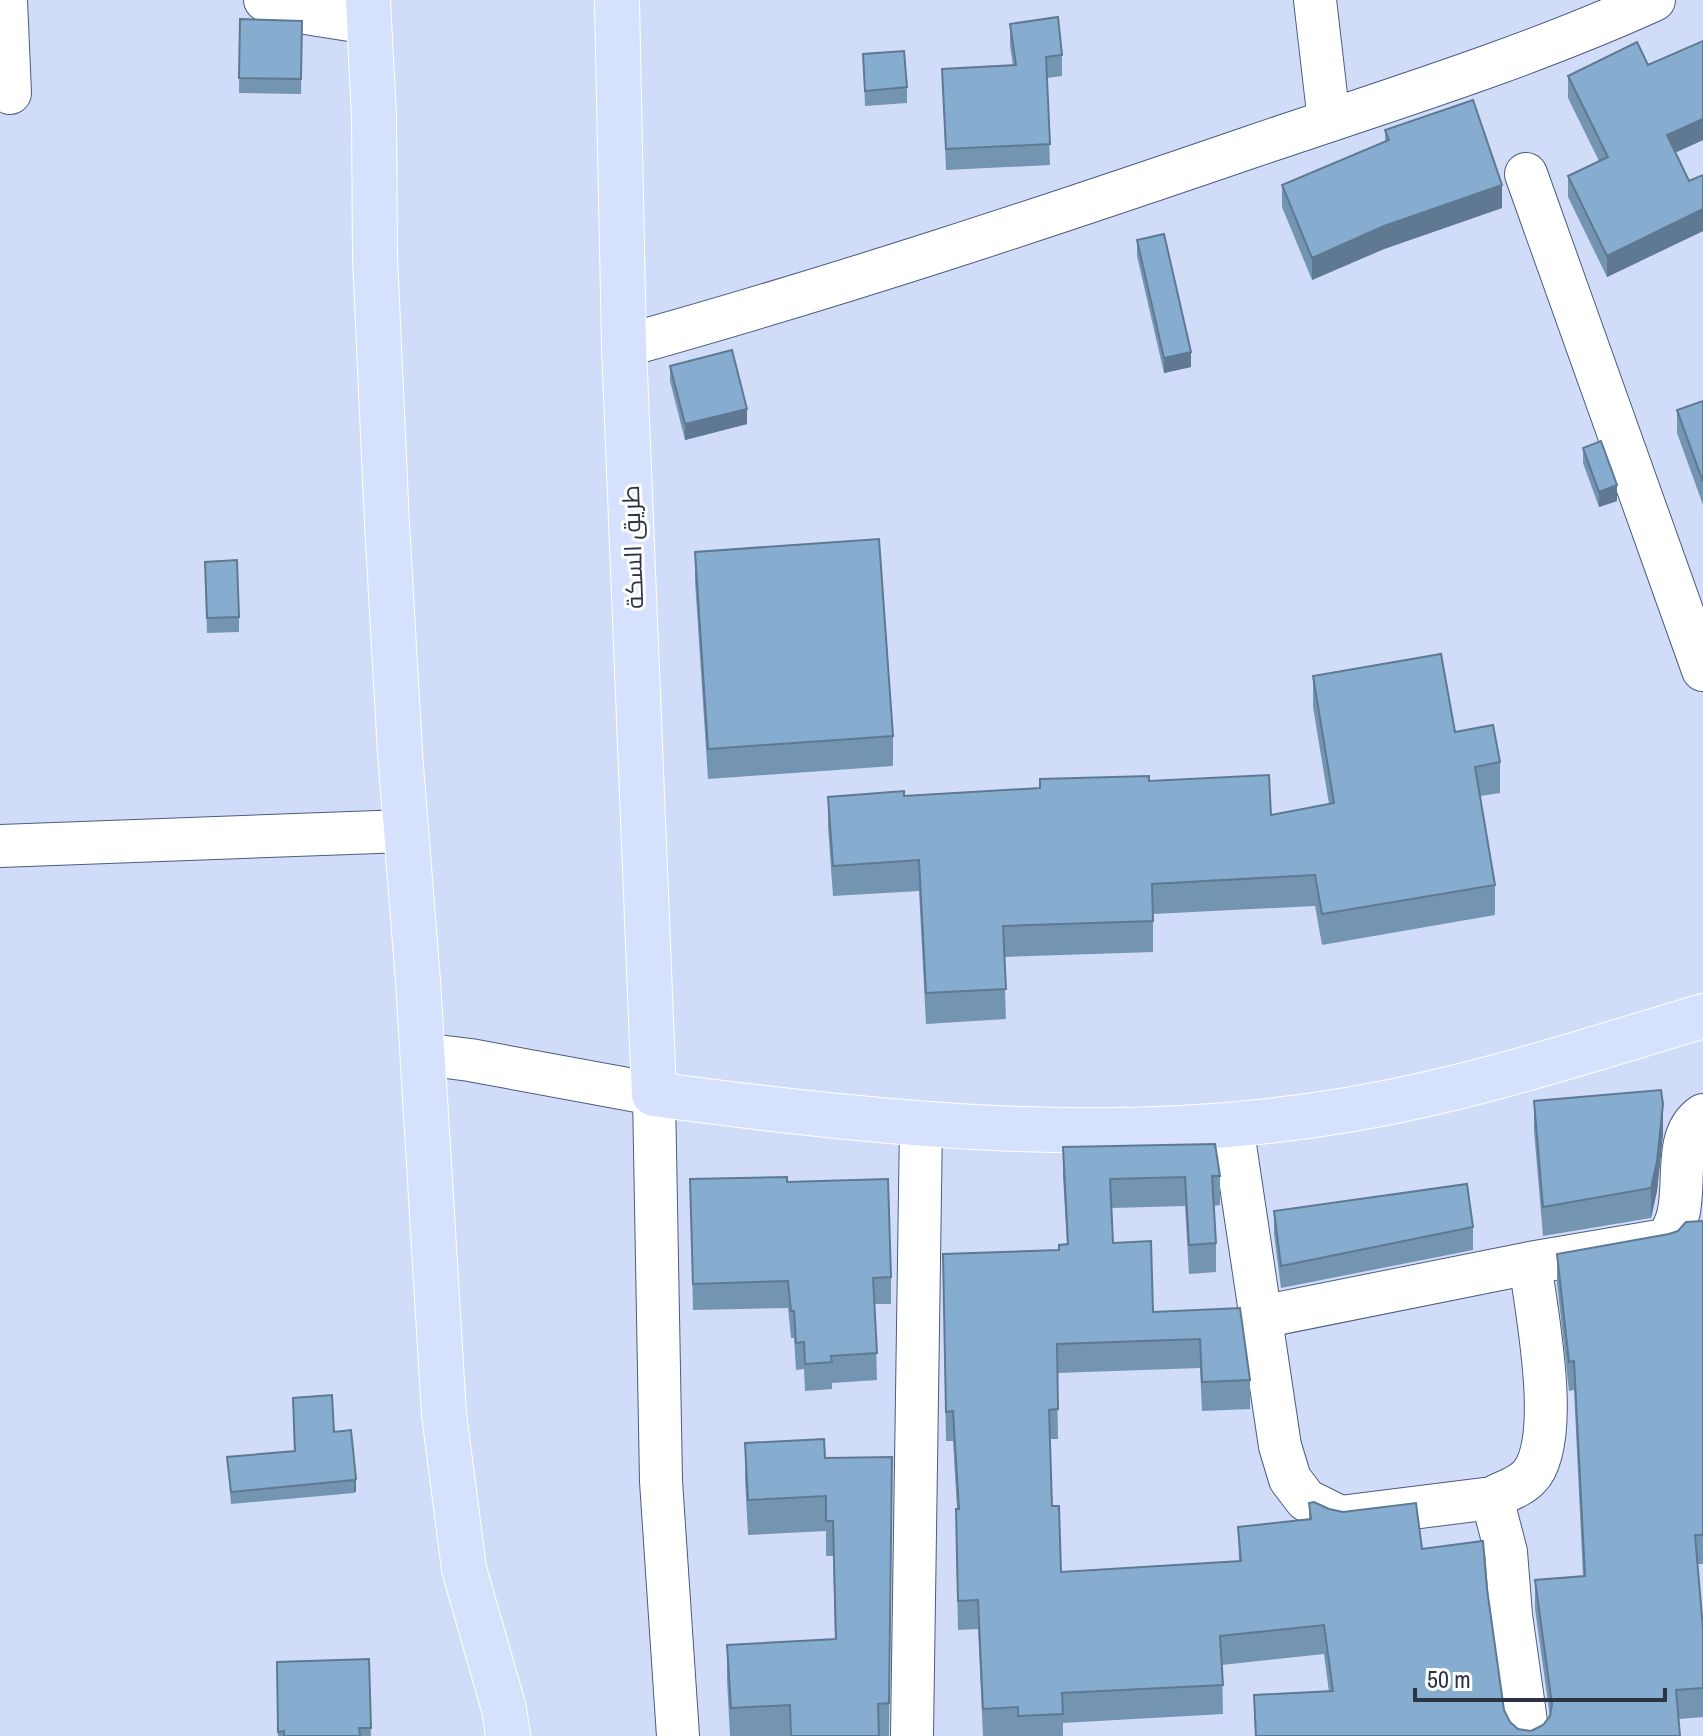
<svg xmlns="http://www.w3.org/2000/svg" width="1703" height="1736" font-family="'Archivo Narrow',Cairo,sans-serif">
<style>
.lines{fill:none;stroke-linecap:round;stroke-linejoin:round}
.minor-casing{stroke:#4b5c82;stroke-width:44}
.major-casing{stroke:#fff;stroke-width:46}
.minor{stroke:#fff;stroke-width:42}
.major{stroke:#d6e2fd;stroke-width:44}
.wall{fill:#7395b2}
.shaded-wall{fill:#5e7991}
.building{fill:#86adcf;stroke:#5e7991;stroke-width:2}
.labels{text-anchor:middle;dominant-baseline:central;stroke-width:6;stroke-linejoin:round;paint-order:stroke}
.street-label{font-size:24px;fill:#2c3345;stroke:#fefefe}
</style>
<rect width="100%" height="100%" fill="#d1ddf8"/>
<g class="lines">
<defs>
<path id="minor" d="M 6,0 L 10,93
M 265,0 L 287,10 L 369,23
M 1315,0 L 1329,121
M 1526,174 L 1703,670
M 624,346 C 836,287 1044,218 1251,147 C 1386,101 1524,59 1654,0
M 0,846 L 405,831
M 422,1054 L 470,1060 L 654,1094 L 661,1481 L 678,1736
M 1232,1125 L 1280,1446 L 1290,1479 L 1306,1500 L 1340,1517 L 1492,1498 L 1506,1552 L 1511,1615 L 1528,1736
M 1261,1317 L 1530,1263 L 1665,1240 C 1697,1207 1665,1141 1703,1115
M 1492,1498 C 1503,1492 1520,1487 1529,1477 C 1563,1443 1536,1309 1530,1263
M 912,1735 L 921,1124"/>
<path id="major" d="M 368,0 L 374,116 L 375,257 L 387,524 L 400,753 L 418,981 L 444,1414 L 464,1569 L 504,1709 L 508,1736
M 617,0 L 624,346 L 654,1094 C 882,1125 1118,1149 1347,1110 C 1468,1090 1586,1051 1703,1016"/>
</defs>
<use href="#minor" class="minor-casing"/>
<use href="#major" class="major-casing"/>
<use href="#minor" class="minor"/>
<use href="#major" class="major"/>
</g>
<path class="wall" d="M 240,19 L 302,21 L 301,94 L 239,93 Z
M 1010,24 L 1062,55 L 1062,76 L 1047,78 L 1050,165 L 946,170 L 942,69 L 1013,66 L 1010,45 Z
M 1703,41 L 1703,140 L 1675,153 L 1689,181 L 1703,175 L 1703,231 L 1607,277 L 1568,197 L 1568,176 L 1599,161 L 1568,98 L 1568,76 L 1648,65 Z
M 863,54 L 907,87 L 907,103 L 865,106 Z
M 1385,130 L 1502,208 L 1384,249 L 1312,280 L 1282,207 L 1282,185 L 1385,142 Z
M 1137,240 L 1191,367 L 1164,373 L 1137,256 Z
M 670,366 L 747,424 L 685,440 L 670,381 Z
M 1703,401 L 1703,505 L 1677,433 L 1677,410 Z
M 1583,448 L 1617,501 L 1599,507 L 1583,463 Z
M 695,552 L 893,736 L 893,766 L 708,779 L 695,581 Z
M 205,577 L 239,617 L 239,632 L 207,633 Z
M 1313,676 L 1455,732 L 1500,762 L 1500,793 L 1480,796 L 1495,885 L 1495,915 L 1322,945 L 1315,906 L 1153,914 L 1153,952 L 1004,957 L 1006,1019 L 926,1024 L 919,891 L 833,896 L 828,827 L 828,797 L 904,796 L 1149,781 L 1271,815 L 1329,804 L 1313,707 Z
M 1534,1101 L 1663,1134 L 1657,1191 L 1651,1218 L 1543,1236 L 1534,1131 Z
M 1063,1147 L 1220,1176 L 1220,1205 L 1214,1206 L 1216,1243 L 1216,1272 L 1189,1274 L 1185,1206 L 1112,1208 L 1113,1243 L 1153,1312 L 1240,1308 L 1250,1380 L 1250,1409 L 1202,1411 L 1200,1368 L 1057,1373 L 1058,1439 L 1050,1439 L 1052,1506 L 1061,1572 L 1239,1561 L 1238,1527 L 1309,1519 L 1309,1503 L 1329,1509 L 1422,1549 L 1487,1589 L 1504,1710 L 1510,1722 L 1518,1729 L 1531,1731 L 1543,1725 L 1550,1717 L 1535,1609 L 1535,1580 L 1583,1576 L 1574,1390 L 1569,1391 L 1557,1283 L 1557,1254 L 1669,1234 L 1703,1221 L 1703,1564 L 1698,1564 L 1703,1629 L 1703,1717 L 1679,1719 L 1680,1736 L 1255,1736 L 1254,1695 L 1329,1692 L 1324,1654 L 1222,1665 L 1223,1714 L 1063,1723 L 1063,1736 L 983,1736 L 978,1629 L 958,1630 L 956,1538 L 956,1509 L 957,1509 L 953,1441 L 946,1441 L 943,1254 L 1059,1250 L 1067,1244 L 1063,1176 Z
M 690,1179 L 787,1182 L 891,1277 L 891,1304 L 875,1304 L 877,1380 L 832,1383 L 832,1389 L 805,1391 L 804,1369 L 796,1370 L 794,1338 L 791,1338 L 788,1308 L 693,1310 Z
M 1274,1211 L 1473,1227 L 1473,1250 L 1281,1288 L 1274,1234 Z
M 293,1411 L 334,1432 L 351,1430 L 356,1491 L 354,1493 L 231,1504 L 227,1457 L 294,1451 Z
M 745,1443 L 825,1458 L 892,1457 L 889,1736 L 730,1736 L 727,1680 L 727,1645 L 835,1639 L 833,1556 L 826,1556 L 826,1531 L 748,1535 L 745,1479 Z
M 369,1659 L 371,1736 L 278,1736 L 277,1662 Z"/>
<path class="shaded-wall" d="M 1703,119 L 1703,140 L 1667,156 L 1667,135 Z
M 1502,185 L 1502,208 L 1384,249 L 1312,280 L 1312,258 L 1384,226 Z
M 1703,209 L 1703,231 L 1607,277 L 1607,256 Z
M 1191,352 L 1191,367 L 1164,373 L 1164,358 Z
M 747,409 L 747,424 L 685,440 L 685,424 Z
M 1617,485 L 1617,501 L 1599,507 L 1599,492 Z
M 1663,1104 L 1663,1134 L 1657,1191 L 1651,1218 L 1651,1188 Z
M 356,1479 L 356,1491 L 354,1493 L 354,1480 Z"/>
<path class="building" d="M 1058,17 L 1062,55 L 1046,57 L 1050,144 L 946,149 L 942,69 L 1016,65 L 1010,24 Z
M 240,19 L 302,21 L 301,79 L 239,78 Z
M 1703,41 L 1703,119 L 1667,135 L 1689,181 L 1703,175 L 1703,209 L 1607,256 L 1568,176 L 1608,157 L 1568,76 L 1637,42 L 1648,65 Z
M 904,51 L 907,87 L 865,91 L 863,54 Z
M 1473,100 L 1502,185 L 1384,226 L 1312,258 L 1282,185 L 1389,140 L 1385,130 Z
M 1164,234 L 1191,352 L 1164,358 L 1137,240 Z
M 732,350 L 747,409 L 685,424 L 670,366 Z
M 1703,401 L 1703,482 L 1677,410 Z
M 1601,441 L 1617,485 L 1599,492 L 1583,448 Z
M 879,539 L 893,736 L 708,749 L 695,552 Z
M 237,560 L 239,617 L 207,618 L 205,562 Z
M 1441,654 L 1455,732 L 1493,725 L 1500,762 L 1475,767 L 1495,885 L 1322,914 L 1315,875 L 1152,884 L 1153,921 L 1003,926 L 1006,989 L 926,993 L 919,860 L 833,866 L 828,797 L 904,791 L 904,796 L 1040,788 L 1040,779 L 1149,776 L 1149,781 L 1269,775 L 1271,815 L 1334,803 L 1313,676 Z
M 1661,1090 L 1663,1104 L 1657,1161 L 1651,1188 L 1543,1207 L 1534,1101 Z
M 1215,1144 L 1220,1176 L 1212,1176 L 1216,1243 L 1189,1245 L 1185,1177 L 1110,1179 L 1113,1243 L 1151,1241 L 1153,1312 L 1240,1308 L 1250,1380 L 1202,1382 L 1200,1339 L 1057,1344 L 1058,1409 L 1049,1410 L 1052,1506 L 1059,1506 L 1061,1572 L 1241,1561 L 1238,1527 L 1311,1519 L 1309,1503 L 1314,1502 L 1329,1509 L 1343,1512 L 1416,1503 L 1422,1549 L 1483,1541 L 1487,1589 L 1504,1710 L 1510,1722 L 1518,1729 L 1531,1731 L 1543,1725 L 1550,1716 L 1552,1704 L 1535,1580 L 1585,1576 L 1574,1361 L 1569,1362 L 1557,1254 L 1669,1234 L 1678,1231 L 1686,1222 L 1703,1221 L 1703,1535 L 1695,1535 L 1703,1629 L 1703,1688 L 1676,1690 L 1680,1736 L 1256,1736 L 1254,1695 L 1333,1691 L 1324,1625 L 1220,1636 L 1223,1685 L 1062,1693 L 1063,1714 L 1018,1716 L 1018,1707 L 983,1709 L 978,1600 L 958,1601 L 956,1509 L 959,1509 L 953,1411 L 946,1412 L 943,1254 L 1059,1250 L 1059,1245 L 1068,1244 L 1063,1147 Z
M 787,1177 L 787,1182 L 888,1179 L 891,1277 L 873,1278 L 877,1353 L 831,1356 L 832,1362 L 805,1364 L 804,1342 L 796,1343 L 794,1311 L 791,1311 L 788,1281 L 693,1284 L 690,1179 Z
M 1467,1184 L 1473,1227 L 1281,1266 L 1274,1211 Z
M 332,1395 L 334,1432 L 351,1430 L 356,1479 L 354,1480 L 231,1492 L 227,1457 L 295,1451 L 293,1398 Z
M 824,1439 L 825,1458 L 892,1457 L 889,1703 L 878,1704 L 879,1736 L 791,1736 L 790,1705 L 731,1708 L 727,1645 L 836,1639 L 833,1521 L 826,1521 L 826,1496 L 748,1500 L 745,1443 Z
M 369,1659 L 371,1728 L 359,1728 L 360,1736 L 284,1736 L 284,1731 L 278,1732 L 277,1662 Z"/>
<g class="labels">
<g class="street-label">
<text transform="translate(632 547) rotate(-92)">طريق السكة</text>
</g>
</g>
<path d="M1415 1688v12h250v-12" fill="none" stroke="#2c3345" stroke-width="4"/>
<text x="1427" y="1688" font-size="24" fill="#2c3345" stroke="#fefefe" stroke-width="6" paint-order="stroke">50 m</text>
</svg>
